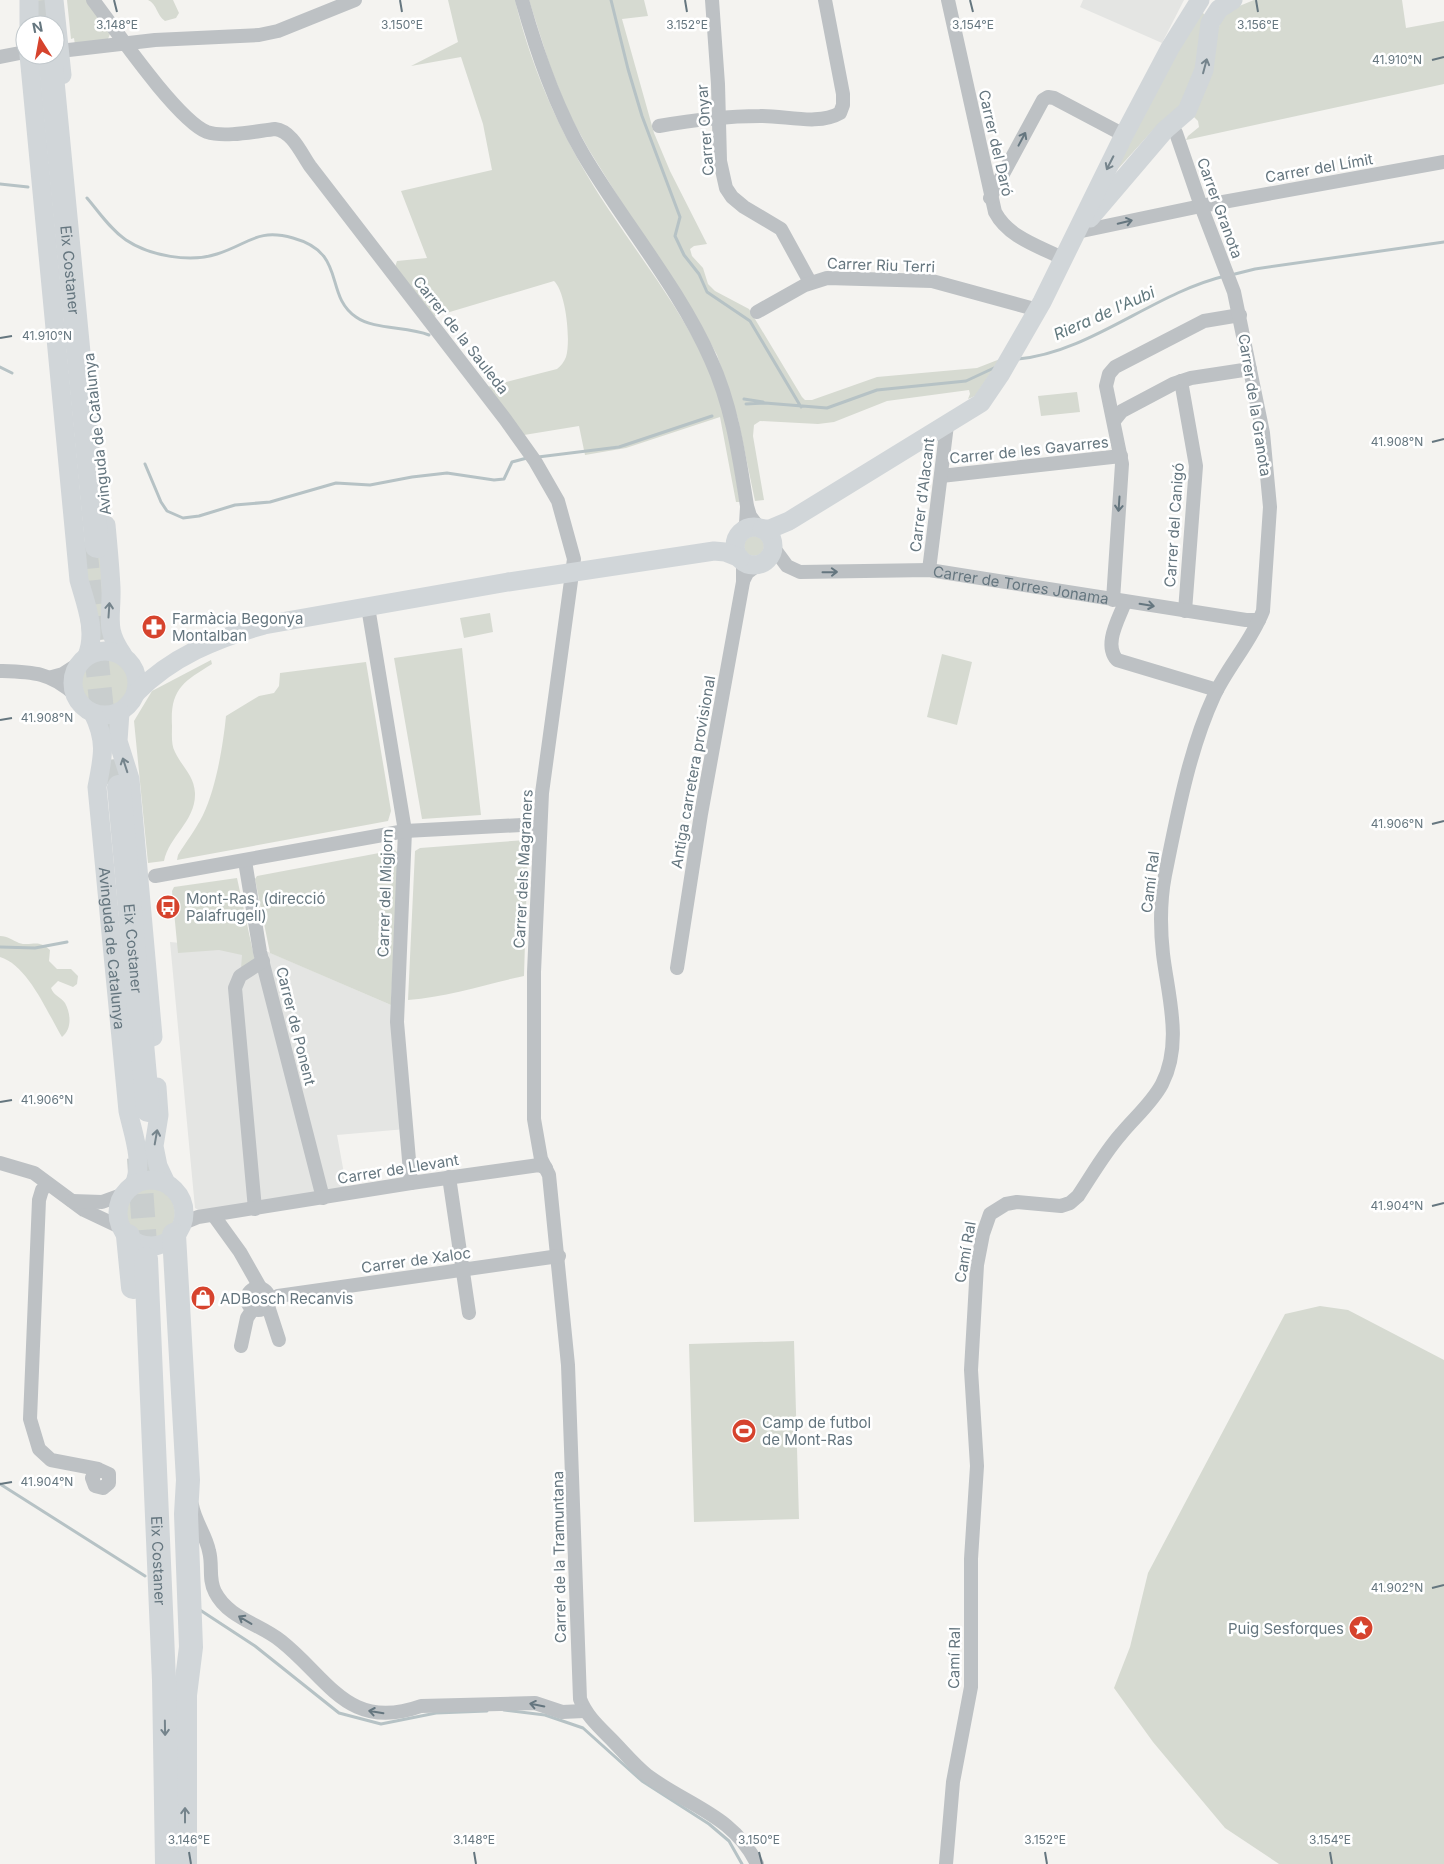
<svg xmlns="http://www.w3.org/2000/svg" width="1444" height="1864" font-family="Inter,sans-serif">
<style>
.built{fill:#e4e5e3}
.green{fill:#d6dad1}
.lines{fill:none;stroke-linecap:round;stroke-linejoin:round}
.stream{stroke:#b6c2c5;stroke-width:3}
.highway-tunnel{stroke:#c9cece;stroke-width:24;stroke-dasharray:24 12;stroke-linecap:butt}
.street{stroke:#bdc1c4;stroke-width:14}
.secondary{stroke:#d1d6d9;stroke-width:19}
.highway{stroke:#d1d6d9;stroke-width:24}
.oneway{stroke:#75848c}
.oneway2{stroke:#65767f}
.ticks{fill:none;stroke:#65767f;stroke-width:2}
.labels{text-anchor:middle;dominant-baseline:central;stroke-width:5;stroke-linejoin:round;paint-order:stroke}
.street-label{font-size:15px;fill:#65767f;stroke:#fff}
.poi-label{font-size:15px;fill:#65767f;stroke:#fff;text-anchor:start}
.water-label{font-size:16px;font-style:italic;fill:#60787d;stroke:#fff}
.ticks-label{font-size:12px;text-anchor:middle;fill:#65767f;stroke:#fff;stroke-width:5;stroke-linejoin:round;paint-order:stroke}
</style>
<rect width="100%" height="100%" fill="#f4f3f0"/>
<path class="built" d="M 1083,0 L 1184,0 L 1162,43 L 1080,7 Z
M 170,942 L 266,951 L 398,1008 L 406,1129 L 337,1135 L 347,1190 L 200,1211 L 195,1208 Z"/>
<path class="green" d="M 35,0 L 50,0 L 53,25 L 33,25 Z
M 67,0 L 87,0 L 110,34 L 108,39 L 75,45 L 74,38 L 71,39 Z
M 148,0 L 173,0 L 179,13 L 176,18 L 165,21 C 157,16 157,4 148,0 Z
M 448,0 L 515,0 C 533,76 566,145 609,210 C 642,260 680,308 706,363 C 727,406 732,456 740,502 L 736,502 L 720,417 L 626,448 L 585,455 L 579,426 L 524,435 L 487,387 L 557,369 C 561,366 564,362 566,357 C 571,341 566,292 554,281 L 433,317 L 395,267 L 397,261 L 427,258 L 401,191 L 492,170 L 483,124 L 461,57 L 411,66 L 458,42 Z
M 529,0 L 644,0 L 648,16 L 622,19 L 654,133 L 670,171 L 707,244 L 694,246 L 690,249 L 692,256 L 703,268 L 708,284 L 715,291 L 749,309 L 802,397 L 805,400 L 812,400 L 877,377 L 977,368 L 1000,359 L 975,396 L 968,399 L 970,394 L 969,390 L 887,401 L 834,422 L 818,424 L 760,421 L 754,425 L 753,436 L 764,500 L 755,501 L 738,419 L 717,355 L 700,324 L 662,267 L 589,150 L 568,112 L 550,66 Z
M 1254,0 L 1402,0 L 1406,28 L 1444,21 L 1444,84 L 1186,140 L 1188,136 L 1199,127 L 1198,121 L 1193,116 L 1212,72 L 1216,35 L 1222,18 L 1232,9 Z
M 1201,11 L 1208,18 L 1204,51 L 1182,105 L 1153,130 L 1116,171 L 1160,83 Z
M 1077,392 L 1080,412 L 1041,416 L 1038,396 Z
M744 546a10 10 0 1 1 20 0a10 10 0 1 1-20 0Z
M 101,544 L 104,633 L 97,634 L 80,547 Z
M 490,613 L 493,632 L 464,638 L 460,618 Z
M 462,648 L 481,815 L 422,819 L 394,658 Z
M 942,654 L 972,662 L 957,725 L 927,717 Z
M79 683a26 26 0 1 1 52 0a26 26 0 1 1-52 0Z
M 211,660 L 212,664 C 183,682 170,689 172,726 C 172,734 171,745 175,752 C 182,767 194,775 195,793 C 196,821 169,836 164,861 L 148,863 L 134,721 L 152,691 Z
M 366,662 L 391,811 L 388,821 L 177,860 L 178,855 C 186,842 196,829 203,815 C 216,788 223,746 226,716 L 259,696 L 274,693 L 279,686 L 280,673 Z
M 526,840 L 528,842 L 524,976 C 486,984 447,997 408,1000 L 415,851 L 420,848 Z
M 395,850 L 398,853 L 391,1005 L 270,953 L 255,879 L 257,876 Z
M 237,878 L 255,961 L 241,968 L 242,955 L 219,950 L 178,953 L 172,891 L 174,887 Z
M 0,936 C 8,936 12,940 19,943 C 32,947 37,938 50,950 L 49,961 L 57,969 L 71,969 L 78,976 L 77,984 L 73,987 L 58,981 L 51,988 C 54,996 61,997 65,1003 C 71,1014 72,1029 62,1037 C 48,1014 28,965 0,957 Z
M125 1213a25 25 0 1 1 50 0a25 25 0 1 1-50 0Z
M 1320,1306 L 1348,1310 L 1444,1360 L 1444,1864 L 1279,1864 L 1225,1828 L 1153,1742 L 1114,1688 L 1130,1647 L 1148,1573 L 1285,1314 Z
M 794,1341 L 799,1519 L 694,1522 L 689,1344 Z"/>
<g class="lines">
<path class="stream" d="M 611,0 L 628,69 L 642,116 L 680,217 L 675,236 L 684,255 L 699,274 L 707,292 L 750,321 L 801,407
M 0,184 L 28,187
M 87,198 C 99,212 110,229 126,240 C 150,256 190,263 217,254 C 249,244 257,228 293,238 C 348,253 323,294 356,317 C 374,330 408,326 429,335
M 1231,275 L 1255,269 L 1444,242
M 1018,359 C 1089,353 1154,293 1225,276
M 0,367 L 12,373
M 744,399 L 763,402
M 746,404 L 765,403 L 827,408 L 877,390 L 966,381 L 996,367
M 538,457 L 619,447 L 712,416
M 145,464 L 161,502 L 167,511 L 183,518 L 199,516 L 235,505 L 270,502 L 336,483 L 370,485 L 412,477 L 447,473 L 494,480 L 504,479 L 512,462 L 527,458
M 0,947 L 35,948 L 67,942
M 0,1484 L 145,1576
M 200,1610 L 255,1646 L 339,1713 L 381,1724 L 436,1713 L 487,1711
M 504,1710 L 545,1715 L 583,1728 L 642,1781 L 709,1824 L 729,1841 L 742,1864"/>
<path class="highway-tunnel" d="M 44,0 L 47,25
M 85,545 L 110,789
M 139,1158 L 146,1259"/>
<g class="street">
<path d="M 93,0 C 115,29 177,120 207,132 C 224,138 257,131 275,129 C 292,131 301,153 310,166 L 505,419 L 535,461 L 558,501 L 574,559 L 542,793 L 534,972 L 534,1119 L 541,1159 L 549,1175 L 568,1365 L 580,1699 C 586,1715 598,1726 610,1738 C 623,1751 634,1765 648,1776 C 689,1806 734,1816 757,1864"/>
<path d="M 522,0 C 537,53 555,106 583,154 C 623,222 680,289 711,360 C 732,406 739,456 747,506 L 750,516 L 759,528"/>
<path d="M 712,0 L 718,84 L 720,161 L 726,188 L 732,197 L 744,207 L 781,229 L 810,282"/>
<path d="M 948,0 L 995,212 C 1008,237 1038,246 1062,258"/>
<path d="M 60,51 L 155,40 L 259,35 L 278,31 L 355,0"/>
<path d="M 0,57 L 25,52"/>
<path d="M 659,126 C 693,120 726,116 760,116 C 784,115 818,126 840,113 L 843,105 L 843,94 L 825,0"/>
<path d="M 990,198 L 1043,100 L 1048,97 L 1054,98 L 1124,135"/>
<path d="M 1077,232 L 1201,206 L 1444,162"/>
<path d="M 757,312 L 805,285 L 827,278 L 932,281 L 1038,310"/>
<path d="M 1181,381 L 1196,466 L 1185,611"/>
<path d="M 1114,421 L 1122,411 L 1173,384 L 1191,378 L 1250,369"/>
<path d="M 941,476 L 1121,456"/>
<path d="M 740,533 L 746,524 L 747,507"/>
<path id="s1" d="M 773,547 L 787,566 L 800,572 L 929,570 L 1246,620 L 1259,620"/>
<path d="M 929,570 L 947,425"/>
<path d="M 743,581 L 747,573 L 760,563"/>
<path d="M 1113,600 L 1122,464 L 1106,386 L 1109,374 L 1115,367 L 1204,321 L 1240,315"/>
<path d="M 1125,602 C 1119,619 1103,644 1117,660 L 1217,690"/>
<path d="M 368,607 L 405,831 L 397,1022 L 411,1183"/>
<path d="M 0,671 C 32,672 51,672 75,695"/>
<path d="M 52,677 L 63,674 L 80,663"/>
<path d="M 245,861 L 260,952 L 323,1198"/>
<path d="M 155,876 L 405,831 L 540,824"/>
<path d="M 677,968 L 701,814 L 743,582 L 743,560"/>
<path d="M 0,1163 L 34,1173 L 84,1210 L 122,1228"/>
<path d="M 449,1177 L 469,1313"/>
<path d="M 48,1184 L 42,1190 L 39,1200 L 30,1419 L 39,1449 L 51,1460 L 98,1469 L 92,1478 L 95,1486 L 103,1488 L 109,1483 L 109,1474 L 98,1469"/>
<path d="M 72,1201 L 102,1202 L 124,1194"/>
<path d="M 255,1209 L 235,988 L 240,976 L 263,961"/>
<path d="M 214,1216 L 240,1252 L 261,1289"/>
<path d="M 181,1224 L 198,1217 L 411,1183 L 539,1165 L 546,1168"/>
<circle cx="258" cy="1299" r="11"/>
<path d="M 268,1301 L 278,1296 L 559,1256"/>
<path d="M 267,1303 L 279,1340"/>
<path d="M 241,1346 L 247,1318 L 253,1309"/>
<path d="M 192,1505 C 195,1522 206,1535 209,1551 C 213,1565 208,1579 215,1592 C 228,1618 260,1624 281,1641 C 329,1679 348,1732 421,1706 L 535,1703 L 562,1712 L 584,1711"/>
<path d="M 946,1864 L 953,1782 L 971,1687 L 971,1559 L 977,1466 L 971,1370 L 977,1265 L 983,1234 L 990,1214 L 1006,1204 L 1017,1202 L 1061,1206 L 1070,1203 L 1078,1196 C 1092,1175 1105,1152 1121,1134 C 1135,1117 1152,1103 1162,1084 C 1183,1043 1168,996 1163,954 C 1160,927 1160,901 1165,875 C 1177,816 1189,750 1214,696 C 1228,666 1251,642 1263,611 L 1270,507 L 1263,433 L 1234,292 L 1201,206 L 1176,133 L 1171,130 L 1165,130"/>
</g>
<g class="secondary">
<path d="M 29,0 L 29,25"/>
<path d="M 54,0 L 62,75"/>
<path d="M 29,55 L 79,580 C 86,605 97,631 87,656"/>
<path d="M 1090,218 L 1165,130 L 1187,111 L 1204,70 L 1210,23 L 1219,9 L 1233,0"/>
<path d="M 106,525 C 108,546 110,567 111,588 C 112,617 104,629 123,655"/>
<circle cx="754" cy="546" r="19"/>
<path d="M 762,529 L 770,529 L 789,521 L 981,403 L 1000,375 L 1042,302 L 1124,135 L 1170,48 L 1200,0"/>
<circle cx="105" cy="683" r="32"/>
<path d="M 136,693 C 171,657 217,638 264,625 L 508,582 L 714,551 L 725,552 L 740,558"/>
<path d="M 120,712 L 118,741 L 130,779 L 153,1037"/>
<path id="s2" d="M 93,713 C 107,741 103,757 97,787 L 128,1111 C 133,1134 144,1161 134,1185"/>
<path d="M 157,1087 L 159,1115 L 154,1146 L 158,1166 L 166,1183"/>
<circle cx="151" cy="1213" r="33"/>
</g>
<g class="highway">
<path id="s3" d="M 50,55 L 97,546"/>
<path id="s4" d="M 119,787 L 148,1110"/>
<path d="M 174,1235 L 188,1480 L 186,1514 L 191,1647 L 185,1695 L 185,1864"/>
<path d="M 128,1236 L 133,1287"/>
<path id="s5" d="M 146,1259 L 164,1680 L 167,1864"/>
</g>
</g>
<defs><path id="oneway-shaft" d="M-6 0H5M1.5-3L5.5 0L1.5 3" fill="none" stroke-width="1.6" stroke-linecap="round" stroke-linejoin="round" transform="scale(1.25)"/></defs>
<g class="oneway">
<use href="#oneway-shaft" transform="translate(1205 66) rotate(-75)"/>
<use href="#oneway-shaft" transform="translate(1110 163) rotate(117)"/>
<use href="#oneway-shaft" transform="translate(109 610) rotate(-86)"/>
<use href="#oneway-shaft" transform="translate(125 765) rotate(-108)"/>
<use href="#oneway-shaft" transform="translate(156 1137) rotate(-80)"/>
<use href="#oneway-shaft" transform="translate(165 1728) rotate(89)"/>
<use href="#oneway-shaft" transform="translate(185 1815) rotate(-90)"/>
</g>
<g class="oneway2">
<use href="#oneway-shaft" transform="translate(1022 139) rotate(-62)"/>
<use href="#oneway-shaft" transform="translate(1125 222) rotate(-13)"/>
<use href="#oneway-shaft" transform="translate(1119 504) rotate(94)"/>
<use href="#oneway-shaft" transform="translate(830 572) rotate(-1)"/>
<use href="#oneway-shaft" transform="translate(1147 605) rotate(9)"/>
<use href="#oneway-shaft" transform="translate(245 1620) rotate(-149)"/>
<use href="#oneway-shaft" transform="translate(537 1705) rotate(-169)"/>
<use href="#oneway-shaft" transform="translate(376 1712) rotate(-171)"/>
</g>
<path class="ticks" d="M 114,0 L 117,12M 400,0 L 402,12M 685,0 L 687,12M 970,0 L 973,12M 1256,0 L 1258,12M 1432,60 L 1444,57M 0,338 L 12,336M 1432,442 L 1444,439M 0,720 L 12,718M 1432,824 L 1444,821M 0,1102 L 12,1100M 1432,1206 L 1444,1203M 0,1484 L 12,1482M 1432,1588 L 1444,1585M 189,1852 L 191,1864M 474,1852 L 476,1864M 759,1852 L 762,1864M 1045,1852 L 1047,1864M 1330,1852 L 1332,1864"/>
<defs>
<symbol id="pharmacy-disc" viewBox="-11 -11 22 22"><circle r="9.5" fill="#d6432d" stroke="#fff"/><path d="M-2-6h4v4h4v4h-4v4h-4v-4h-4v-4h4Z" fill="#fff"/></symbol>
<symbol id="bus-disc" viewBox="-11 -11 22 22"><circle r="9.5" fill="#d6432d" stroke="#fff"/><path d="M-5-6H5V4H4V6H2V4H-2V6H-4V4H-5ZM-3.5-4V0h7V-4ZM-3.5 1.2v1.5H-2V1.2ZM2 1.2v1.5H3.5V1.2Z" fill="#fff"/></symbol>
<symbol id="shop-disc" viewBox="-11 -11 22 22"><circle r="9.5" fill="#d6432d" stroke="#fff"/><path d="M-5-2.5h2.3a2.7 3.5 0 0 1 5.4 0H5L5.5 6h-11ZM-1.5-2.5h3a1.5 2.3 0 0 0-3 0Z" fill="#fff"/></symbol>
<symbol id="stadium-disc" viewBox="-11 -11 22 22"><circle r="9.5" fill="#d6432d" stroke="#fff"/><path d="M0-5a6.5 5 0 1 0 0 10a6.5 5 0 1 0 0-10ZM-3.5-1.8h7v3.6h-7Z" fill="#fff"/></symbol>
<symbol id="sight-disc" viewBox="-11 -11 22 22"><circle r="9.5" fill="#d6432d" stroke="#fff"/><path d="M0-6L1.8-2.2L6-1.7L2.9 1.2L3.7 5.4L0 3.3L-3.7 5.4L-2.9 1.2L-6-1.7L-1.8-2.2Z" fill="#fff"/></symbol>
</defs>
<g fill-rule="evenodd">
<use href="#pharmacy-disc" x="140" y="613" width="28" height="28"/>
<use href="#bus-disc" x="154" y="893" width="28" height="28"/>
<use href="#shop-disc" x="189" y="1284" width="28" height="28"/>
<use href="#stadium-disc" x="730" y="1417" width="28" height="28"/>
<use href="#sight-disc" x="1347" y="1614" width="28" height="28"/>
</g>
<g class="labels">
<g class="street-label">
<text transform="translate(705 130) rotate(-94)">Carrer Onyar</text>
<text transform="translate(996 143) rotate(77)">Carrer del Daró</text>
<text transform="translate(1319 168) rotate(-10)">Carrer del Límit</text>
<text transform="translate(1220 208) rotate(70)">Carrer Granota</text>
<text transform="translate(881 265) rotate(2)">Carrer Riu Terri</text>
<text stroke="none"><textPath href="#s3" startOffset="216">Eix Costaner</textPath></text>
<text transform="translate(461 335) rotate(52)">Carrer de la Sauleda</text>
<text transform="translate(1255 405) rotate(81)">Carrer de la Granota</text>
<text transform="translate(97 434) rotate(-96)">Avinguda de Catalunya</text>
<text transform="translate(1029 450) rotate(-6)">Carrer de les Gavarres</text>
<text transform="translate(922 495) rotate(-83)">Carrer d'Alacant</text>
<text transform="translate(1174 525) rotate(-86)">Carrer del Canigó</text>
<text stroke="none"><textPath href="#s1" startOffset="260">Carrer de Torres Jonama</textPath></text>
<text transform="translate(693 772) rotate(-80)">Antiga carretera provisional</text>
<text transform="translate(523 869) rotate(-87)">Carrer dels Magraners</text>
<text transform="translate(1150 882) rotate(-83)">Camí Ral</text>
<text transform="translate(385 893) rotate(-88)">Carrer del Migjorn</text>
<text stroke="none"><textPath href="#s2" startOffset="238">Avinguda de Catalunya</textPath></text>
<text stroke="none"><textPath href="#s4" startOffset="162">Eix Costaner</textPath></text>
<text transform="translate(296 1026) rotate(76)">Carrer de Ponent</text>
<text transform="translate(398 1169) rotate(-9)">Carrer de Llevant</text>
<text transform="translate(965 1252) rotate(-80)">Camí Ral</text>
<text transform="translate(416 1260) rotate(-8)">Carrer de Xaloc</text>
<text transform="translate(559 1557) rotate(-91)">Carrer de la Tramuntana</text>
<text stroke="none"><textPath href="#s5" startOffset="302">Eix Costaner</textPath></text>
<text transform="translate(954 1658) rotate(-89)">Camí Ral</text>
</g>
<g class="poi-label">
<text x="172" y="618">Farmàcia Begonya<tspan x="172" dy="17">Montalban</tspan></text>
<text x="186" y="898">Mont-Ras, (direcció<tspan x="186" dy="17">Palafrugell)</tspan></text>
<text x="220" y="1298">ADBosch Recanvis</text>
<text x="762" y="1422">Camp de futbol<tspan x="762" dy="17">de Mont-Ras</tspan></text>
<text x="1344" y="1628" text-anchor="end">Puig Sesforques</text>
</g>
<g class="water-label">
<text transform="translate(1104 313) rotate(-24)">Riera de l'Aubi</text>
</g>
</g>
<g class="ticks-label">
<text x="117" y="29">3.148°E</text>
<text x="402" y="29">3.150°E</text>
<text x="687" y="29">3.152°E</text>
<text x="973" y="29">3.154°E</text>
<text x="1258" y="29">3.156°E</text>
<text x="1397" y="64">41.910°N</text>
<text x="47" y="340">41.910°N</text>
<text x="1397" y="446">41.908°N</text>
<text x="47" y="722">41.908°N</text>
<text x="1397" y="828">41.906°N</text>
<text x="47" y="1104">41.906°N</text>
<text x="1397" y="1210">41.904°N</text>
<text x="47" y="1486">41.904°N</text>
<text x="1397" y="1592">41.902°N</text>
<text x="189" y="1844">3.146°E</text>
<text x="474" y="1844">3.148°E</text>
<text x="759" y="1844">3.150°E</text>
<text x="1045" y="1844">3.152°E</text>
<text x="1330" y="1844">3.154°E</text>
</g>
<g transform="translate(40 40) rotate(349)"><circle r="24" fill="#ffffff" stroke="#c1c8cc"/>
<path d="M0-4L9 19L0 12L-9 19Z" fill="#d6432d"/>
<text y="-8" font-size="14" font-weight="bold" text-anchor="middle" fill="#65767f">N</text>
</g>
</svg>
